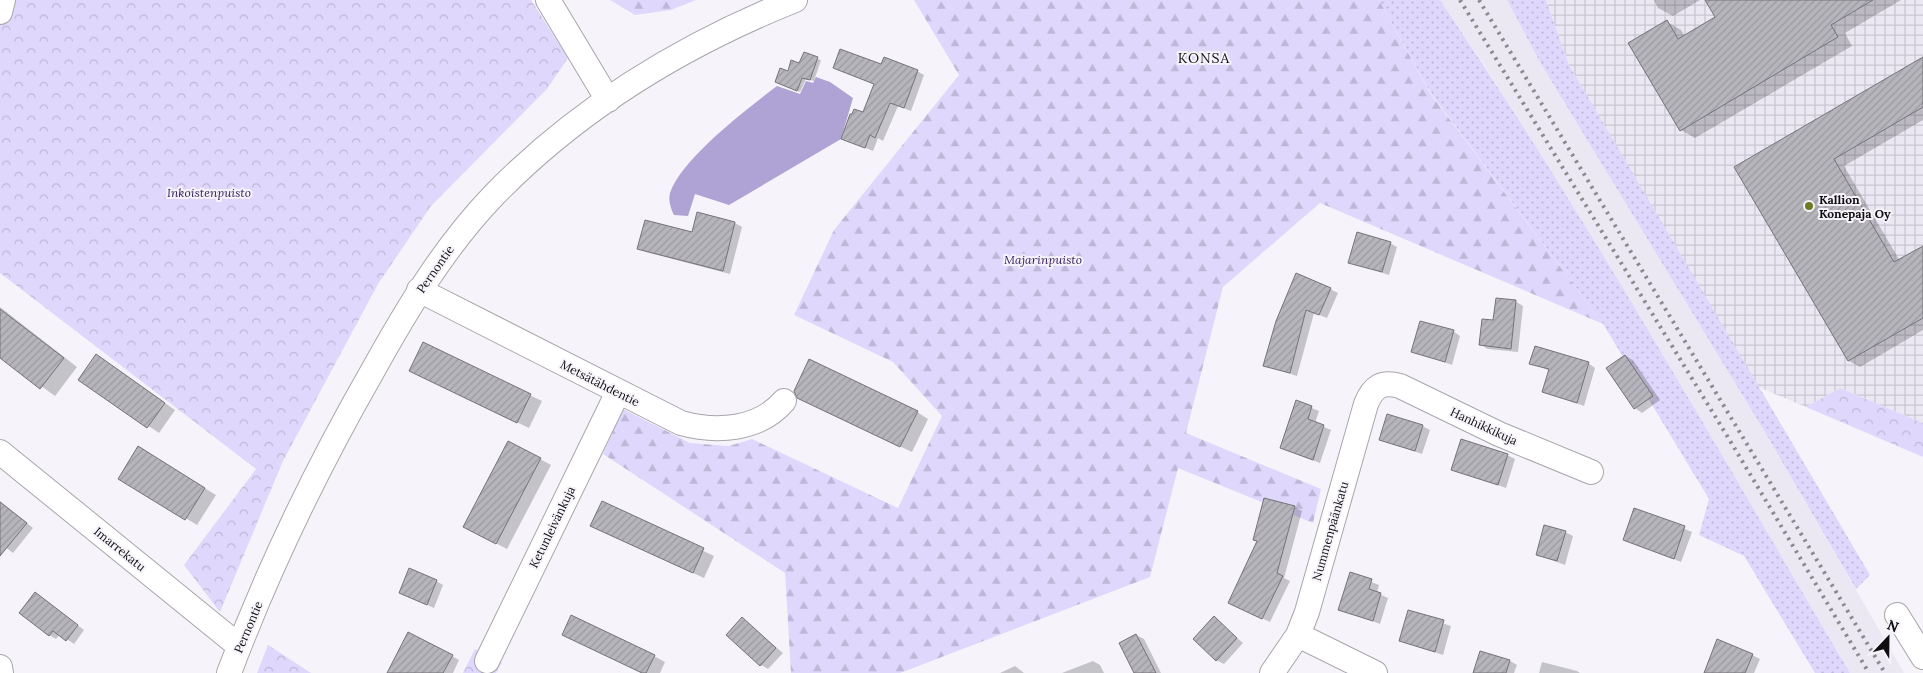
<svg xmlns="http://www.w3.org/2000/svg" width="1923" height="673" font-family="Lora,serif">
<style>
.built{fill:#ebe8f4}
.industrial{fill:url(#industrial-grid)}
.grass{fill:url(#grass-dots)}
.forest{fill:url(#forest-firs)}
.park{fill:url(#park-crowns)}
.water{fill:#afa2d5}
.shadow{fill:#0003}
.building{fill:url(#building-hatch);stroke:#747378}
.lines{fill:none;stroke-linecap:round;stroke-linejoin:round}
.minor-casing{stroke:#a7a6ac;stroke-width:26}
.minor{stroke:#fff;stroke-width:24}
.rail{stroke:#8c8a8e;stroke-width:4;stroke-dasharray:2.5 5;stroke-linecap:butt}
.poi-dot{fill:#6f7a26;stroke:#f6f4fa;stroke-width:2}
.labels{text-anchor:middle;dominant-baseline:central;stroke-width:4;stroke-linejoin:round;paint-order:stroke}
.park-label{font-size:12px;font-style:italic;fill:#311b58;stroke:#f6f4fa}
.poi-label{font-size:12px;font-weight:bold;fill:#0f0e10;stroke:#f6f4fa;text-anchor:start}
.street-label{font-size:12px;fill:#0f0e10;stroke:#f6f4fa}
.neighbourhood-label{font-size:14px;letter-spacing:1px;fill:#0f0e10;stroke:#f6f4fa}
</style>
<defs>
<pattern id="industrial-grid" width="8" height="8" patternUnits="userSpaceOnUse" patternTransform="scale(1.25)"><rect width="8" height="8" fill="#ebe8f4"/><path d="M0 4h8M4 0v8" fill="none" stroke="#c8c6d0"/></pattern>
<pattern id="grass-dots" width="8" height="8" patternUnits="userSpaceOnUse" patternTransform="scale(1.25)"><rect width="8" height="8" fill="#e0d7fc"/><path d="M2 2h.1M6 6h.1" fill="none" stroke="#bfb7d7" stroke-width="1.8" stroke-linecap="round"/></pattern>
<pattern id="forest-firs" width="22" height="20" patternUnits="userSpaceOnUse" patternTransform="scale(1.25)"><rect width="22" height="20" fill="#e0d7fc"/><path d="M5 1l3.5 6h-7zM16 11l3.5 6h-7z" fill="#bfb7d7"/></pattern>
<pattern id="park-crowns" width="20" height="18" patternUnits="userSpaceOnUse" patternTransform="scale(1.25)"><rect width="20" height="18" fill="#e0d7fc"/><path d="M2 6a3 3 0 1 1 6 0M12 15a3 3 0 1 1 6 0" fill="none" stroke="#bfb7d7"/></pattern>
<pattern id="building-hatch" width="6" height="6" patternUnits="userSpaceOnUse" patternTransform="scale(1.25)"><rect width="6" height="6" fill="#b6b5bb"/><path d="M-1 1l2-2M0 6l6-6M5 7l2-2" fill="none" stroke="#9b9aa0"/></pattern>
</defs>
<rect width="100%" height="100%" fill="#f6f4fa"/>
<path class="built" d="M 1440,0 L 1507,0 L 1541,64 L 1766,434 L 1904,673 L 1850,673 L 1644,325 L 1485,66 Z"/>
<path class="industrial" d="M 1546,0 L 1923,0 L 1923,423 L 1840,388 L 1806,407 L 1758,387 L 1569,65 Z"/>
<path class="grass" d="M 1379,0 L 1440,0 C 1587,217 1716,447 1850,673 L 1815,673 L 1744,556 L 1699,535 L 1709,499 L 1603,324 L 1430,92 Z
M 1507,0 L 1546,0 L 1569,65 L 1870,575 L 1856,589 L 1766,434 L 1541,64 Z"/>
<path class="forest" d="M 610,0 L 696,0 L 671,10 L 635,15 Z
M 914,0 L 1379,0 L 1430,93 L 1603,324 L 1320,203 L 1223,287 L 1186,433 L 1321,489 L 1313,523 L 1178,468 L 1150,577 L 900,673 L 791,673 L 785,573 L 603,454 L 623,409 L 690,443 L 729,446 L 752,439 L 898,508 L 942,416 L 893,362 L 794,315 L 834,230 L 959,75 Z"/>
<path class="park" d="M 16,0 L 531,0 L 568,58 L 547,89 L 431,206 L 378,284 L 283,461 L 220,612 L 184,565 L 256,469 L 0,273 L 0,24 Z
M 1840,388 L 1923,423 L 1923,457 L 1806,407 Z
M 268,645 L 311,673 L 257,673 Z
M 475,649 L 502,662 L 496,673 L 463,673 Z"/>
<path class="water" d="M 816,77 L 830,82 L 853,98 L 841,139 L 729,205 L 695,194 L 688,216 L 674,215 C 671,209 668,201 670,193 C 681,159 748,108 777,86 L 800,94 L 806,81 L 813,83 Z"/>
<path class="shadow" d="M 1654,0 L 1700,0 L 1673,16 L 1658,8 Z
M 1706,0 L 1901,0 L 1845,33 L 1852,46 L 1695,138 L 1681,130 L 1667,22 L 1681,30 L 1685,36 L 1717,18 Z
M 1923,58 L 1923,120 L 1844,166 L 1900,261 L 1923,247 L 1923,330 L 1860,367 L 1849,361 L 1736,167 Z
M 817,59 L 821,60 L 814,81 L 806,79 L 800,92 L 780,83 L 800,65 Z
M 882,66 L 917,71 L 924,75 L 911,111 L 898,106 L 883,141 L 878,138 L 873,151 L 842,138 L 864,114 L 876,85 L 834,68 Z
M 698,213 L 735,223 L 742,227 L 730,274 L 646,252 L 639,248 L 693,233 Z
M 1390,243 L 1397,247 L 1389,275 L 1349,262 Z
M 1330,289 L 1338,293 L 1327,318 L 1314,313 L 1297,376 L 1265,366 L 1277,321 Z
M 1515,301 L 1523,306 L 1518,352 L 1488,349 L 1481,345 Z
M 0,307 L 77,367 L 55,396 L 0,356 Z
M 1453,331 L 1460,336 L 1452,365 L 1413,351 Z
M 423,344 L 542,401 L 529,428 L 410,371 Z
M 1625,356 L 1633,360 L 1660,400 L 1642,413 L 1635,408 Z
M 107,362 L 175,410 L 159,433 L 80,380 Z
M 1531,363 L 1588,363 L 1595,368 L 1584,406 L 1543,391 L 1550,371 Z
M 1297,402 L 1319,411 L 1315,423 L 1331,430 L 1320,463 L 1281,448 Z
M 810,404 L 917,412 L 928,419 L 912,452 Z
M 1422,426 L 1430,430 L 1422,454 L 1381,440 Z
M 149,454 L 216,495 L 197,525 L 120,478 Z
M 1507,455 L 1515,459 L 1506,488 L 1453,469 Z
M 540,459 L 551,465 L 507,549 L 476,533 Z
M 0,501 L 33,528 L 13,553 L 0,543 Z
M 603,503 L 714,556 L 704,578 L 603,532 Z
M 1294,507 L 1302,511 L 1284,578 L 1290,581 L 1270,622 L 1236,606 L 1258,542 L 1254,540 Z
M 1635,509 L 1692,532 L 1681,562 L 1624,539 Z
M 1565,532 L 1573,536 L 1565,565 L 1538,555 Z
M 1351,574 L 1379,585 L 1377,593 L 1388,598 L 1380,624 L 1340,609 Z
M 436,581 L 443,585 L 434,608 L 401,593 Z
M 43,598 L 84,630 L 74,644 L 60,634 L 56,639 L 49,635 Z
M 1409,612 L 1451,626 L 1443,655 L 1401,641 Z
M 1214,618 L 1243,643 L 1224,664 L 1216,660 Z
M 743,619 L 783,653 L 768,669 L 761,665 Z
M 563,635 L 654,656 L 665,662 L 660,673 L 642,673 Z
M 1136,635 L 1144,639 L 1161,673 L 1136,673 Z
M 1752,655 L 1760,659 L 1754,673 L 1709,673 Z
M 452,656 L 459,660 L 453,673 L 388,673 Z
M 1093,661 L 1100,665 L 1104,673 L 1062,673 Z
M 1510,661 L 1517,665 L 1514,673 L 1474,673 Z
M 1542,662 L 1577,671 L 1580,673 L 1539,673 Z
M 1015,666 L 1024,673 L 1000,673 Z"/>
<path class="building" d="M 1705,0 L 1873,0 L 1831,25 L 1838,37 L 1680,131 L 1628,43 L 1667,20 L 1678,39 L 1715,17 Z
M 840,49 L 881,64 L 884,57 L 918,70 L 904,108 L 890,103 L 875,138 L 870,135 L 865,148 L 841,139 L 850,114 L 852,114 L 854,109 L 863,112 L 874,84 L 833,68 Z
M 804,52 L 818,57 L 810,80 L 802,78 L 797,91 L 775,82 L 780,68 L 788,71 L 791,60 L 799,63 Z
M 1923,57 L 1923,107 L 1834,159 L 1894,262 L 1923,246 L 1923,318 L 1848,361 L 1734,167 Z
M 697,212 L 735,222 L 723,271 L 637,249 L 645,220 L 692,232 Z
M 1357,232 L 1391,242 L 1382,272 L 1348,263 Z
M 1296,273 L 1331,288 L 1319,315 L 1306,310 L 1290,373 L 1263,366 L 1276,321 Z
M 1496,298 L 1516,300 L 1511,349 L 1479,345 L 1482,319 L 1493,320 Z
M 0,309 L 64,358 L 40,389 L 0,358 Z
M 1420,321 L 1454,330 L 1445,362 L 1411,352 Z
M 423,342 L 531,394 L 517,423 L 409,371 Z
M 1535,346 L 1589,362 L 1577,403 L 1542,392 L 1549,369 L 1529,364 Z
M 96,354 L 165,403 L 147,428 L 78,380 Z
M 1625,355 L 1653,396 L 1634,409 L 1606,368 Z
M 809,359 L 918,411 L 900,447 L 797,398 L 794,391 Z
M 1296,400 L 1312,406 L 1308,419 L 1324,425 L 1313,460 L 1280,448 Z
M 1387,414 L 1423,425 L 1415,451 L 1379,440 Z
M 1461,439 L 1508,454 L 1498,485 L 1451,470 Z
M 508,441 L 541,458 L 496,544 L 463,527 Z
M 138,446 L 205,488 L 185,520 L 118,479 Z
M 1264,498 L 1295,506 L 1277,573 L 1283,576 L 1262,619 L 1228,603 L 1257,541 L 1253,540 Z
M 602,501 L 704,548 L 693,573 L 590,526 Z
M 0,502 L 27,523 L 0,556 Z
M 1634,508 L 1685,526 L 1674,559 L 1623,540 Z
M 1544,525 L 1566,531 L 1557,561 L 1536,555 Z
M 409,568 L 437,580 L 427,605 L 399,593 Z
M 1350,572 L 1372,579 L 1369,589 L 1381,593 L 1373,621 L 1338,610 Z
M 35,592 L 78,625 L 66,641 L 53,631 L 49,636 L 19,613 Z
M 1408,610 L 1444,620 L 1435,652 L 1399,641 Z
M 571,615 L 655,655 L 646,673 L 642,673 L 562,635 Z
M 1214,616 L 1237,638 L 1216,661 L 1193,639 Z
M 742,617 L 776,648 L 760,666 L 726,635 Z
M 408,632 L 453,655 L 443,673 L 387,673 Z
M 1136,634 L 1156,673 L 1134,673 L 1119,643 Z
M 1717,639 L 1753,654 L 1745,673 L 1704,673 Z
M 1480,651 L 1510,660 L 1506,673 L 1473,673 Z"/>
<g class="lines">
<defs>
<path id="minor" d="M 548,0 L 608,100
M 0,12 L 3,0
M 419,290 L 681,423 C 717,433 759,430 784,401
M 0,452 L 239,646
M 1897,615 L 1923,657
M 1298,635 L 1375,673
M 487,661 L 618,392
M 0,667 L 1,673
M 229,673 C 268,569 317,468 372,372 C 407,309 444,247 494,195 C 578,109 683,45 795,0
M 1272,673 L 1298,635 L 1307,612 L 1366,404 C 1373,387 1381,381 1400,386 L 1499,434 L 1591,472"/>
</defs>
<use href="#minor" class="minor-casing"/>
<use href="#minor" class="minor"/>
<path class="rail" d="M 1460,0 L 1729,439 L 1869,673
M 1479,0 L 1885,673"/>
</g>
<circle class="poi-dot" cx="1809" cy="206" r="5"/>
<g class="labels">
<g class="park-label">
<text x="209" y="192">Inkoistenpuisto</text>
<text x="1043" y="259">Majarinpuisto</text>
</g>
<g class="poi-label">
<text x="1819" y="199">Kallion<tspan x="1819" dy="14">Konepaja Oy</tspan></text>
</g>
<g class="street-label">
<text transform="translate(435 269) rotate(-55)">Pernontie</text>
<text transform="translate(600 383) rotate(27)">Metsätähdentie</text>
<text transform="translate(1484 426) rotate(25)">Hanhikkikuja</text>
<text transform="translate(552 527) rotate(-64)">Ketunleivänkuja</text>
<text transform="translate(1330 531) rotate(-74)">Nummenpäänkatu</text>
<text transform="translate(120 549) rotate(39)">Imarrekatu</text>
<text transform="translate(248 627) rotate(-67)">Pernontie</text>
</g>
<g class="neighbourhood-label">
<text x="1204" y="58">KONSA</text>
</g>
</g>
<g transform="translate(1888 638) rotate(22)" stroke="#f6f4fa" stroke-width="4" paint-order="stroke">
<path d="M0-4L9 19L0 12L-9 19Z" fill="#0f0e10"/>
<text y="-8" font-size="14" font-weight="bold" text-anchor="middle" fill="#0f0e10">N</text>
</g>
</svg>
